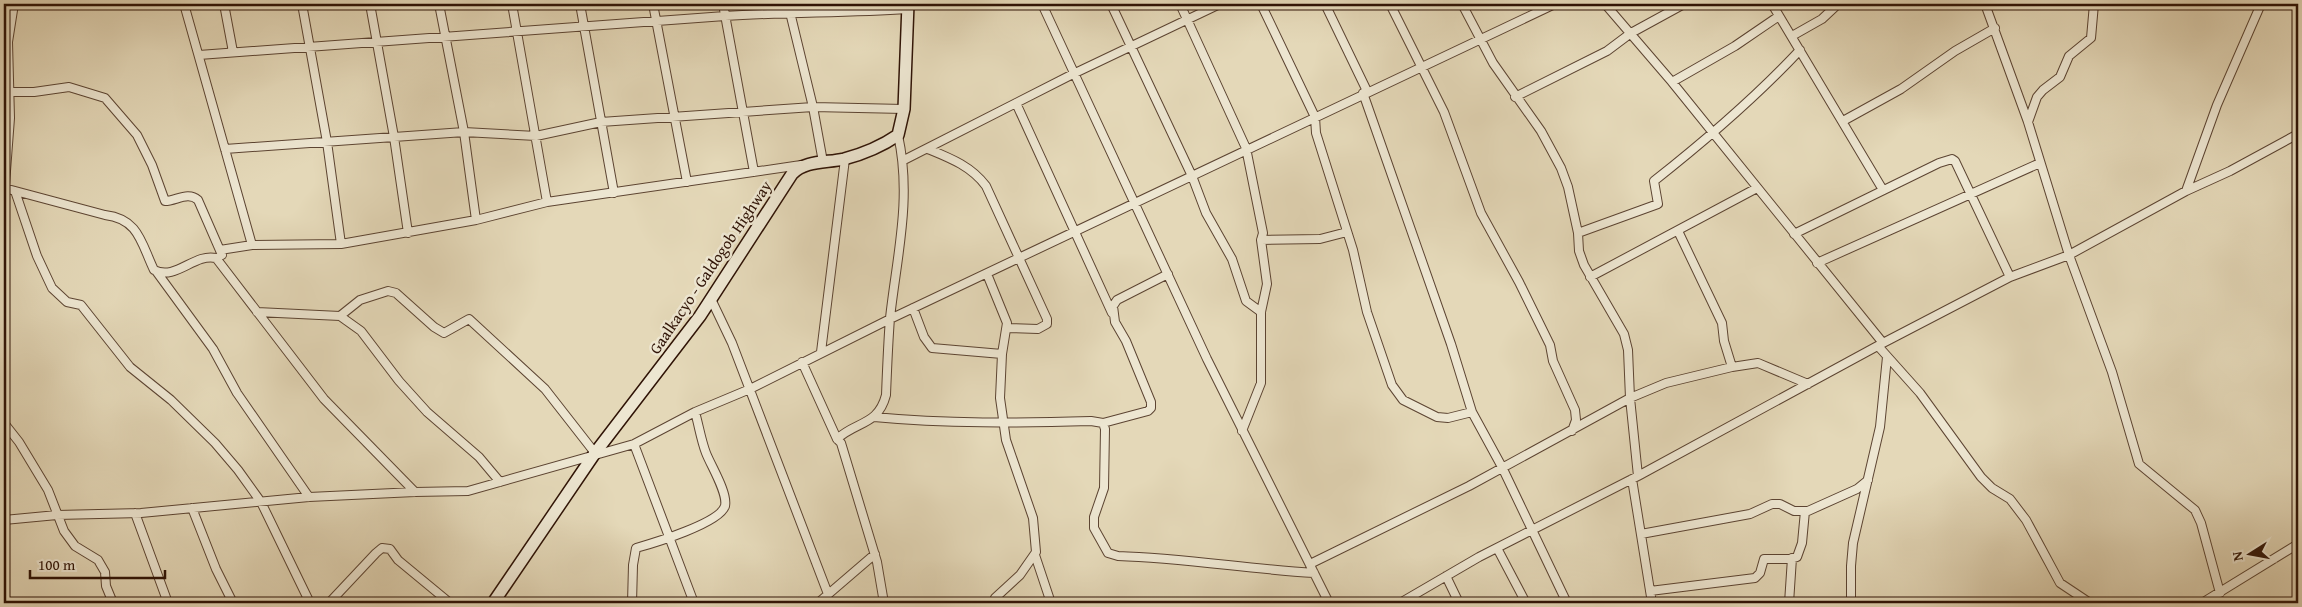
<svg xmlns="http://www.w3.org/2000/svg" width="2302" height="607" font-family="'Gentium Book Plus',serif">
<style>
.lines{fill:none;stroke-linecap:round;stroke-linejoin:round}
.street-casing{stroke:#5c4432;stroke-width:10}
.secondary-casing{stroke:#2f1306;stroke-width:14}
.street{stroke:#ede6d1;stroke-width:8}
.secondary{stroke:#ede6d1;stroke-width:11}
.labels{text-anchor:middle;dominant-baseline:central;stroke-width:5;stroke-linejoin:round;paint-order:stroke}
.street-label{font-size:16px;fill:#2f1306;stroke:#ede6d1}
</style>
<rect width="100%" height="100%" fill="#e4d8b8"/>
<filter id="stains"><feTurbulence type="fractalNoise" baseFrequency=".004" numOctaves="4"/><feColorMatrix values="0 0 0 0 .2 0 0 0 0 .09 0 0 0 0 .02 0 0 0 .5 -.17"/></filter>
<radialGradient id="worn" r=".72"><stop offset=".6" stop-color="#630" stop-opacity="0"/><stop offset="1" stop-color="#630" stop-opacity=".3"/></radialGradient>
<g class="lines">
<defs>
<path id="street" d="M 184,4 L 252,245
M 224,4 L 233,52
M 302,4 L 327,142 L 341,244
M 370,4 L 394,137 L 408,233
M 439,4 L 464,132 L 476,220
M 512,4 L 547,202
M 580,4 L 614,193
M 653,4 L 687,182
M 723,4 L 754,172
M 788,4 L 813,107 L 823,162
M 1042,4 L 1207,359 L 1329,603
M 1111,4 L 1192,176 L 1206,213 L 1232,259 L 1246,301 L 1261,312
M 1180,4 L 1246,148 L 1263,233 L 1261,240 L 1267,284 L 1261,312 L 1261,383 L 1242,431
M 1261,4 L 1315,117 L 1316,133 L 1353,250 L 1367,312 L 1392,385 L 1403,400 L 1437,417 L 1448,418 L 1472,412
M 1325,4 L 1367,91
M 1390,4 L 1444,112 L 1481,213 L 1519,282 L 1550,345 L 1553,361 L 1575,410 L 1576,420 L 1572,431
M 1462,4 L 1493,63 L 1541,131 L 1561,168 L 1568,187 L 1578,233 L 1579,251 L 1584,265 L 1624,334 L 1628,350 L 1630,398 L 1638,476
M 1605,4 L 1672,82 L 1883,343
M 1772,4 L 1883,190
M 1985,4 L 2028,122 L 2069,255 L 2112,372 L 2139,464 L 2195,510 L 2201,523 L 2220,593
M 1792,36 L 1822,19 L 1838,4
M 199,55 L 725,16 C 786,12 847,13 907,9
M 1672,82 L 1735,46 L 1779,16
M 10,92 L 34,92 L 69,87 L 105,98 L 137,135 L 152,165 L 165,201 C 176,201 188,191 198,200 L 222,255
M 1363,93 L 1451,344 L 1472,412 L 1502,467 L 1567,603
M 1515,97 L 1607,51 L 1631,33 L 1684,4
M 1016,103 L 1112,313
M 1843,121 L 1901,89 L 1955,51 L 1995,28
M 2028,122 L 2037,97 L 2043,90 L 2060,77 L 2069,56 L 2091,38 L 2094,4
M 225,149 L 464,132 L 536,136 L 601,122 L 813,107 L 904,109
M 928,149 C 950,158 971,166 986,186 L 1047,319 L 1047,324 L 1038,329 L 1007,328
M 904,160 L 1073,74 L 1220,4
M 4,188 L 105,215 C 139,219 141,243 154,270 C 176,281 194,253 216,258 L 324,399 L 415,492
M 15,191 L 37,256 L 52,288 L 67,302 L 81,305 L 130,367 L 171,400 L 215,443 L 238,470 L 261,502 L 310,603
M 2186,191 L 2217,105 L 2261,4
M 4,197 L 10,118 L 8,42 L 14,4
M 1578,233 L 1658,204 L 1654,181 C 1706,140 1755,98 1800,50
M 1794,234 L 1939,163 L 1952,159 L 1955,161 L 2010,277
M 1261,240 L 1320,239 L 1347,232
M 220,250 L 252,245 L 341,244 L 476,220 L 547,202 L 801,165
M 1817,263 L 2040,163
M 156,271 L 213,349 L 237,393 L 309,497
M 987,274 L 1007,323 L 1002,354 L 1000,398 L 1006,440 L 1033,518 L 1036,552 L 1020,575 L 995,598 L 993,603
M 1590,277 L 1757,188
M 711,299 L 732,343 L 828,594
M 913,308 L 924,337 L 932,348 L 1002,354
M 257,312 L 340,316 L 361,331 L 399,381 L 427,412 L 479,457 L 500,482
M 340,316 L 360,300 L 388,291 L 396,293 L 434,327 L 444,333 L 469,319 L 545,389 L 595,453
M 1878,346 L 1920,393 L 1981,477 L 1992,488 L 2010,499 L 2026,520 L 2060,583 L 2090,603
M 821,352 L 845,159 L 842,159
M 802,362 L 837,439
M 1732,367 L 1758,363 L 1808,384
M 874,417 C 947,424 1019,423 1091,421 L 1103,423 L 1148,411 L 1151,408 L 1151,402 L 1126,341 L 1115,322 L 1113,306 L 1117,300 L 1168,274
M 4,423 L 19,442 L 48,490 L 64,531 L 75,546 L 98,560 L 105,572 L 106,586 L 113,603
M 1103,423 L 1105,429 L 1104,488 L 1094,517 L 1094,528 L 1108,553 L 1118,556 C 1184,558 1248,569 1314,573
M 634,444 L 694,603
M 1632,479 L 1652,603
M 192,508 L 216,569 L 233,603
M 135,513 L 168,603
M 4,520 L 57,515 L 141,513 L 309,497 L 415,492 L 468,491 L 634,444 L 695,412 L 750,389 L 890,319 L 1555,4
M 1641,534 L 1750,514 L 1772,504 L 1780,504 L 1794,511 L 1808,511 L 1857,489 L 1868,480
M 1497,548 L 1526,603
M 1035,555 L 1051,603
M 1310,564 L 1469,486 L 1630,398 L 1666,383 L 1732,367 L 1724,341 L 1722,323 L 1678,231
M 1446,576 L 1459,603
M 1650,591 L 1755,578 L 1760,573 L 1764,559 L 1791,559 L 1797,557 L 1802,543 L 1805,511
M 329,603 L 376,553 L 382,548 L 390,549 L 398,560 L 450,603
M 632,603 L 633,565 L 636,548 C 654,543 720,523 725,506 C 728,493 711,466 706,453 C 701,440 699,426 695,412
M 818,603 L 875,554
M 884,603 L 877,562 L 841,443 L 837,439 C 856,421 878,426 886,395 C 887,370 888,344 890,318 C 897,255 912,198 898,135
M 1400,603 L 1479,557 L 1638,476 L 1883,343 L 2010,277 L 2069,255 L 2186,191 L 2230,171 L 2298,134
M 1789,603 L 1792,558
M 1851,603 L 1851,566 L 1853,543 L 1880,427 L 1887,357
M 2202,603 L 2298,544"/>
<path id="secondary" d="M 493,603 L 595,453 L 700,316 L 792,174 C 805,160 827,163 844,159 C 863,154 882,146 898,135 L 904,109 L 908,4"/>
</defs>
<use href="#street" class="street-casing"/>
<use href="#secondary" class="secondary-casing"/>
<use href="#street" class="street"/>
<use href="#secondary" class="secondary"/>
</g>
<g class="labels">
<g class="street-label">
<text transform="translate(710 267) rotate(-56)">Gaalkacyo - Galdogob Highway</text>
</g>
</g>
<rect width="2302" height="607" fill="none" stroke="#e4d8b8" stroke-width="20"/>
<rect x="5" y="5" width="2292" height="597" fill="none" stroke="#2f1306" stroke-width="2.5"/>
<rect x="10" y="10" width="2282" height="587" fill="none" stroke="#2f1306"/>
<g transform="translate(2250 554) rotate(259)" stroke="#ede6d1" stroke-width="4" paint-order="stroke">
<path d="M0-4L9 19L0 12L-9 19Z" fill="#2f1306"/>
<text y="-8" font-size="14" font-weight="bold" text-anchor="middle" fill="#2f1306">N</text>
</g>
<path d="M30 570v8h135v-8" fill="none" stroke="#2f1306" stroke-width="2.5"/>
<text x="38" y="570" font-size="15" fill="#2f1306" stroke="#ede6d1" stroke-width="4" paint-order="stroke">100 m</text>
<rect width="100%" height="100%" filter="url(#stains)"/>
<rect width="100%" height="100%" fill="url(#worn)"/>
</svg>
